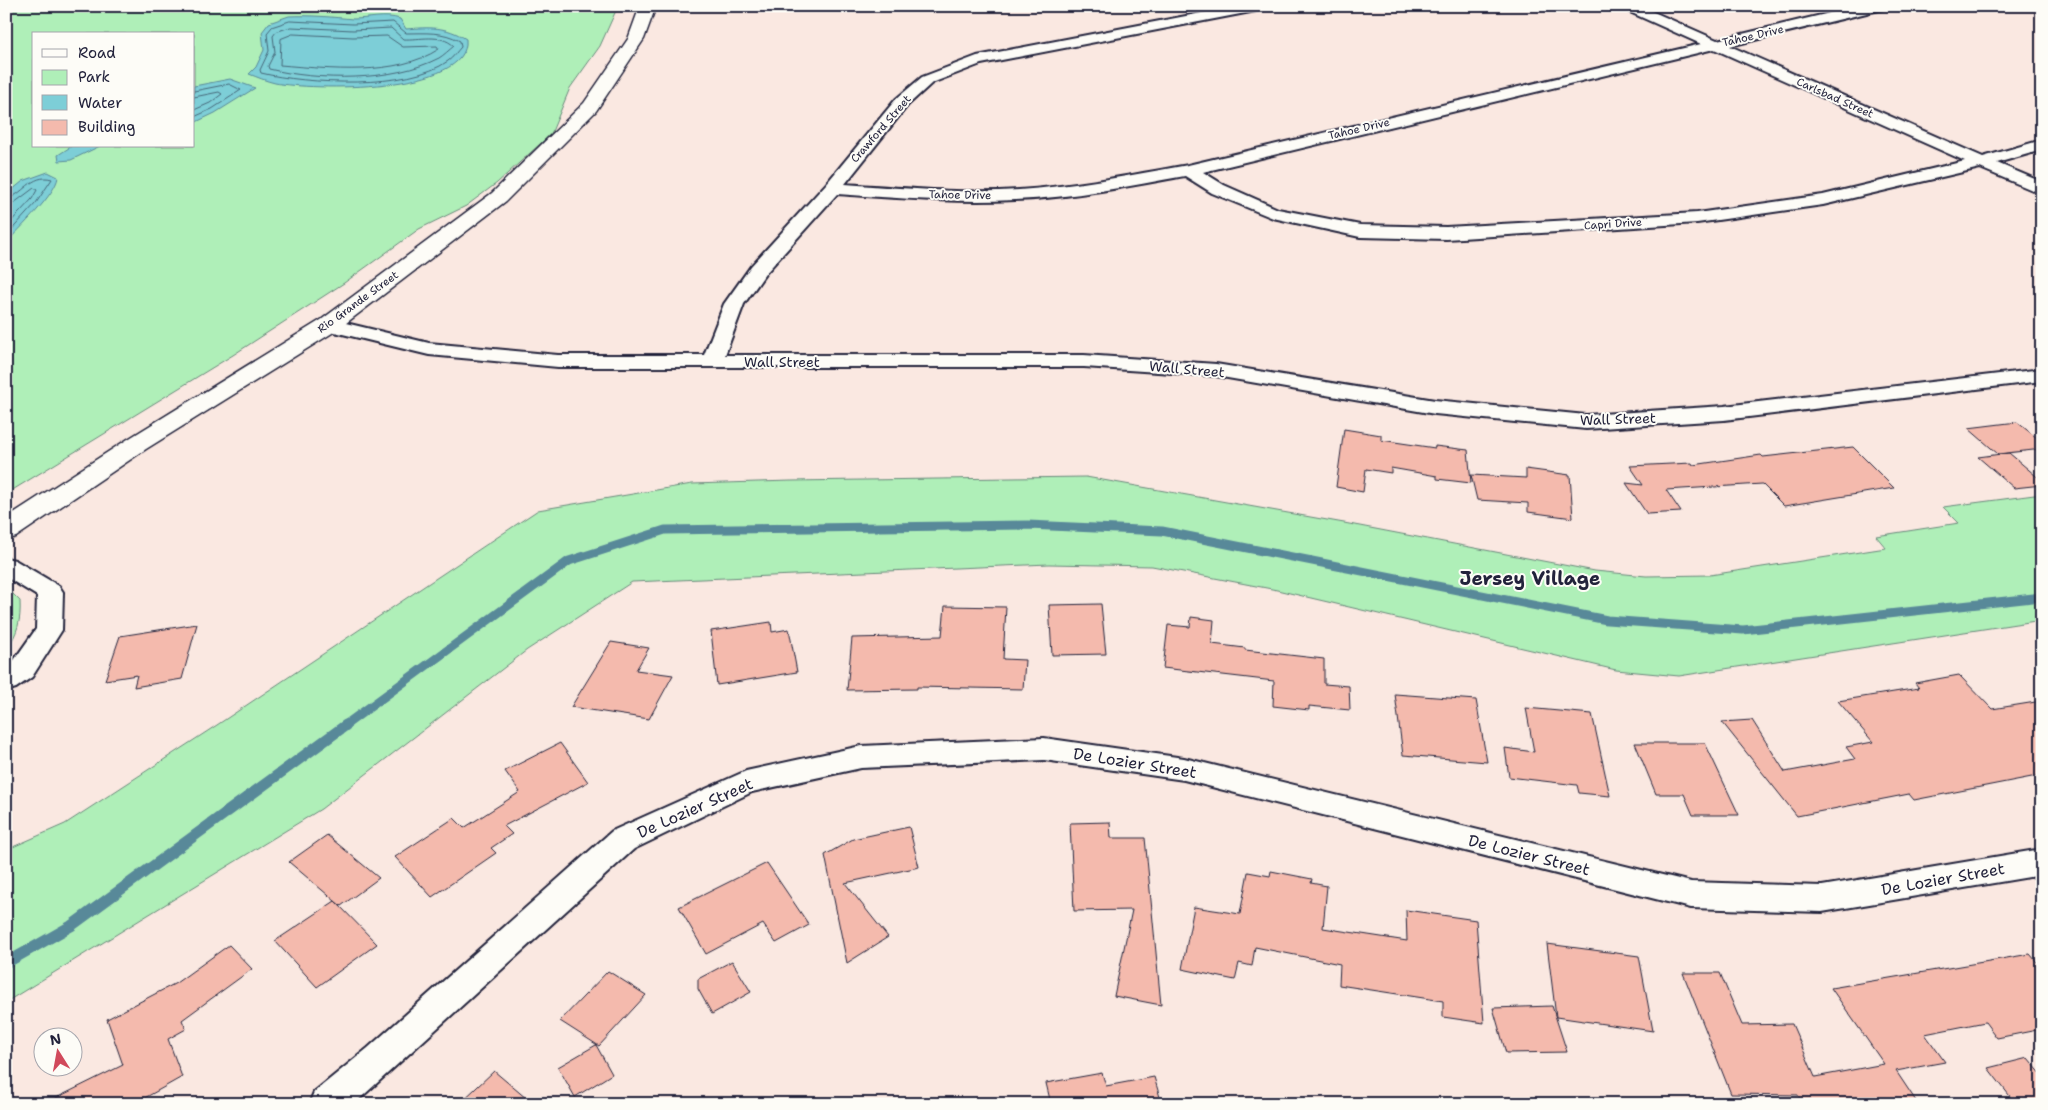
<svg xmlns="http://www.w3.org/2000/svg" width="2048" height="1110" font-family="'Shantell Sans',sans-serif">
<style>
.green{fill:#afefb8;stroke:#68887a;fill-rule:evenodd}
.water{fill:#7dced7;stroke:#598999}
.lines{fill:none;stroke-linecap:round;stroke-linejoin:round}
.shore{stroke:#466779;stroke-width:1}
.stream-far1{stroke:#598999;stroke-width:9}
.stream{stroke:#598999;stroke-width:11}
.building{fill:#f4baad;stroke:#22223b}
.minor-casing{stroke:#22223b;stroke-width:4}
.tertiary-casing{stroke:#22223b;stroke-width:3}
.minor{fill:#fdfcf7;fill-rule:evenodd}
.tertiary{fill:#fdfcf7;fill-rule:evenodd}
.labels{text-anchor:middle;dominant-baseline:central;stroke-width:4;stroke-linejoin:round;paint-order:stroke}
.far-street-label{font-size:11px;fill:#22223b;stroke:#fdfcf7}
.street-label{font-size:14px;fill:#22223b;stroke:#fdfcf7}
.near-street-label{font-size:16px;fill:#22223b;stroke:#fdfcf7}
.district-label{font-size:19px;font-weight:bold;fill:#22223b;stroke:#fdfcf7}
</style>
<rect width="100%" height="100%" fill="#fae8e1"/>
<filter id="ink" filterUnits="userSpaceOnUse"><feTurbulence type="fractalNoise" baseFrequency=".02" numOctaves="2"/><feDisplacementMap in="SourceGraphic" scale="10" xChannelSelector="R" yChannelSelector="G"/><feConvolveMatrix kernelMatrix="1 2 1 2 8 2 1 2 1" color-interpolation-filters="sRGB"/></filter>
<g filter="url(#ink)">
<path class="green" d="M 6,6 L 618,6 L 600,46 L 570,88 L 551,134 L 497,183 L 466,206 L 419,229 L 344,283 L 233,355 L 6,494 ZM 34,34 L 194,34 L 194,146 L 34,146 Z
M 1086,477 L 1344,523 L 1595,571 L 1646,576 L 1710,575 L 1886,548 L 1876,536 L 1959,523 L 1943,507 L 2042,494 L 2042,620 L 1679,676 L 1616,670 L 1277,590 L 1152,566 L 1049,564 L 632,582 L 527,650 L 321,809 L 6,1002 L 6,850 L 65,824 L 217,725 L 538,510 L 692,484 L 791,481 Z
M 6,587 L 20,601 C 21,620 18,634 6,649 Z"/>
<path class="water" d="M 289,16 C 310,15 332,17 353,19 C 369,19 385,14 400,19 L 406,29 C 429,27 446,26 466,39 C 472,94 309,90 275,83 C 266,81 257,77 249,74 L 256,67 L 264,50 L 262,32 L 269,23 Z
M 230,79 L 255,88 L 215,113 L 194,123 L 194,86 Z
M 72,146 L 100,146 L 71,160 L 59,161 L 58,155 Z
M 48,172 L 58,177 C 56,194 19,229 6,243 L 6,195 L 23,181 Z"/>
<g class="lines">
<path class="shore" d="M 290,21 L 353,24 L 393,22 L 406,33 C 425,33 443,31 460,41 L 461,47 C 457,51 453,58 448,61 C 409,90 306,84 261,73 L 260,70 L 269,51 L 267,33 L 272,27 Z
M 291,27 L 353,30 L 391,28 L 403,39 C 420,40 440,33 454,46 C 449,50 444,55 439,58 C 393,82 318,81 269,69 L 268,66 L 275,52 L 273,36 L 276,32 Z
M 293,34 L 353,37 L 387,36 L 403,47 L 437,46 L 439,49 C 396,77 329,69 280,65 L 281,39 Z
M 194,91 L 229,84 L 241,90 L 212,109 L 194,117
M 194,97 L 219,92 L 222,94 L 210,103 L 194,110
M 6,199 C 23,196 31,173 52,179 L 36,203 L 6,236
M 6,205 L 14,203 L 34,188 L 37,190 L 32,199 L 6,227"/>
<path class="stream-far1" d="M 344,726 L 569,561 L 665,530 L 1028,525 L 1162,531 L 1607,620 L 1743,630 L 2042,597"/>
<path class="stream" d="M 6,963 L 71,926 L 346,725"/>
</g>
<path class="building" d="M 2017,422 L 2042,442 L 2042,449 L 1998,454 L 1968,428 Z
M 1344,429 L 1381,435 L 1381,440 L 1435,448 L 1435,446 L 1468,450 L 1471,483 L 1437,479 L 1437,476 L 1391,468 L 1391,473 L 1366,469 L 1363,492 L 1336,487 Z
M 1853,447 L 1894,488 L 1784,506 L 1762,484 L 1666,490 L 1681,512 L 1647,514 L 1626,483 L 1643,485 L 1630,466 L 1692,463 L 1693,465 L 1761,455 L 1763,457 Z
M 2009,453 L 2042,481 L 2042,485 L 2014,488 L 1978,457 Z
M 1526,469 L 1570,475 L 1573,518 L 1528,512 L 1528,503 L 1477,500 L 1471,475 L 1526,478 Z
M 1101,604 L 1106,654 L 1052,655 L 1049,605 Z
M 945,606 L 1006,607 L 1003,659 L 1025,660 L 1023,689 L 917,687 L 917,689 L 847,690 L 852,638 L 942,636 Z
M 1191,617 L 1214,620 L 1212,644 L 1245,648 L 1245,650 L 1324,659 L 1324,684 L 1349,686 L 1350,710 L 1309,706 L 1309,710 L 1273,706 L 1274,681 L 1163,668 L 1168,625 L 1190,627 Z
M 771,622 L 772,632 L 789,629 L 797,672 L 717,685 L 711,631 Z
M 197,624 L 182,679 L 134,687 L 137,675 L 105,680 L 120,636 Z
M 611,642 L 649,648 L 636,670 L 673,675 L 649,719 L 571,707 Z
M 1959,675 L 1992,709 L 2042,701 L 2042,775 L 1914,800 L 1909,794 L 1797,816 L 1722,722 L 1752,720 L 1785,772 L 1855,759 L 1846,747 L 1873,742 L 1838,701 L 1919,688 L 1915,683 Z
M 1395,694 L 1476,700 L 1487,762 L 1403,755 Z
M 1526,708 L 1592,714 L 1610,796 L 1579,793 L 1577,785 L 1509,777 L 1505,748 L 1534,752 Z
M 560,743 L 588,782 L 504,826 L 512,834 L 491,848 L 496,853 L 432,897 L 395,857 L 454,818 L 464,828 L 520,792 L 505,771 Z
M 1635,743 L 1705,743 L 1739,815 L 1693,815 L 1684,794 L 1656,794 Z
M 1110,822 L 1111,838 L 1145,838 L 1161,1005 L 1114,996 L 1132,910 L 1074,911 L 1070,823 Z
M 909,827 L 919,867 L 845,883 L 888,937 L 847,963 L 825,855 L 853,839 Z
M 327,835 L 379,878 L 341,906 L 335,901 L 377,944 L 317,987 L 275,941 L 335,901 L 289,862 Z
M 767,863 L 809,925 L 776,943 L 763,924 L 706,954 L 679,907 Z
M 1271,871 L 1312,879 L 1311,883 L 1327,886 L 1323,928 L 1407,941 L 1406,910 L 1476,920 L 1484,1023 L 1443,1017 L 1443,1001 L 1339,985 L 1340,964 L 1255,947 L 1252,966 L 1239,963 L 1235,980 L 1182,969 L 1194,907 L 1240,914 L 1248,872 L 1270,876 Z
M 1547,944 L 1639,956 L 1653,1031 L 1556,1017 Z
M 229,945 L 252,969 L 182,1020 L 186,1029 L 168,1039 L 182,1077 L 134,1104 L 44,1104 L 123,1065 L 107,1019 L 176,983 Z
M 2030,954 L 2042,968 L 2042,1029 L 1997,1038 L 1985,1022 L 1925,1034 L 1945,1062 L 1896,1071 L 1918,1104 L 1802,1104 L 1798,1095 L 1731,1094 L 1683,973 L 1720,973 L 1742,1025 L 1792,1024 L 1815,1077 L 1884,1064 L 1831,988 Z
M 732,961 L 751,992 L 712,1014 L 698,989 L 698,979 Z
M 608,971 L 646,995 L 599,1046 L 560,1021 Z
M 1552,1006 L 1567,1052 L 1506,1053 L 1493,1008 Z
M 596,1045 L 612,1074 L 575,1097 L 558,1067 Z
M 2028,1058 L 2042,1075 L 2042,1101 L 2016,1104 L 1988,1068 Z
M 494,1071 L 533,1104 L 459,1104 Z
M 1102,1073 L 1106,1086 L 1154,1077 L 1162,1104 L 1051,1104 L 1046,1083 Z"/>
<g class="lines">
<defs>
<path id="minor" d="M 1238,6 L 1268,6 L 1261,10 L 981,64 L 932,83 L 908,105 L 845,184 C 903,188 961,194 1019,190 C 1076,186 1132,175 1188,165 L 1701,44 L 1623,9 L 1621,6 L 1640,6 L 1717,40 L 1859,6 L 1885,6 L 1883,9 L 1730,46 L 1983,157 L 2042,140 L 2042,150 L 1997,163 L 2042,182 L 2042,194 L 1980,168 L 1823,205 L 1697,223 L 1446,239 L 1360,237 L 1273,218 L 1212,193 L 1185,176 C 1129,186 1072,198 1015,200 C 956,203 896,198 837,194 L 765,274 L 744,304 L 725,355 L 1084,355 L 1216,364 L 1435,400 L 1586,415 L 1724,406 L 2042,369 L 2042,381 L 1724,420 L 1586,429 L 1435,414 L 1216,376 L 1084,367 L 558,367 L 429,355 L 322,329 L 319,325 L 322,321 L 329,319 L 429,343 L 558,355 L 704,355 L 724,304 L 751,266 L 826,184 L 896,99 L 922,77 L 977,56 ZM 1714,49 L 1965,161 L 1823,195 L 1697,213 L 1446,227 L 1360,225 L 1278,209 L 1224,185 L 1203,172 Z
M 6,558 L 15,560 L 59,586 L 63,592 L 62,630 L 32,677 L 16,688 L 6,691 L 6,667 L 12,663 L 36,629 L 37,596 L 6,577 Z
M 1044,738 L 1184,758 L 1691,882 L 1822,886 L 2042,849 L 2042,875 L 1822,912 L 1691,908 L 1184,780 L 1044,760 L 861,768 L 752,792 L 634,849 L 354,1104 L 309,1104 L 314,1092 L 368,1048 L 612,831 L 746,771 L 861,746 Z"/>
<path id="tertiary" d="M 640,6 L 656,6 L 644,39 L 596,111 L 506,201 L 337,330 L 146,449 L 16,537 L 6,540 L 6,518 L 128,439 L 321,320 L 492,193 L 584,103 L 628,39 Z"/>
</defs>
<use href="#minor" class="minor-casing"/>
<use href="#tertiary" class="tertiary-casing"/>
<use href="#minor" class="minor"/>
<use href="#tertiary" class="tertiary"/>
</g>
</g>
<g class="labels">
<g class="far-street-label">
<text transform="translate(1753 36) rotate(-13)">Tahoe Drive</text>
<text transform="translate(1835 98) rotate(24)">Carlsbad Street</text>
<text transform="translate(881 129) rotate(-49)">Crawford Street</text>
<text transform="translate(1359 129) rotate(-13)">Tahoe Drive</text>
<text transform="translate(960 195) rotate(1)">Tahoe Drive</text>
<text transform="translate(1613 224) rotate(-4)">Capri Drive</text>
<text transform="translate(358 302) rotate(-36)">Rio Grande Street</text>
</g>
<g class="street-label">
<text x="782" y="362">Wall Street</text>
<text transform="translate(1187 369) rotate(5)">Wall Street</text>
<text transform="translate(1618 419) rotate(-2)">Wall Street</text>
</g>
<g class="near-street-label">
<text transform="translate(1135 763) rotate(9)">De Lozier Street</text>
<text transform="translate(695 808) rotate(-24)">De Lozier Street</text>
<text transform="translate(1529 855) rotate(14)">De Lozier Street</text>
<text transform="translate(1943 879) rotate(-10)">De Lozier Street</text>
</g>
<g class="district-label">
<text x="1530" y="578">Jersey Village</text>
</g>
</g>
<rect width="2048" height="1110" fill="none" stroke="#fdfcf7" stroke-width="25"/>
<rect x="12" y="12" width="2023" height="1085" fill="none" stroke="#22223b" stroke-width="2" filter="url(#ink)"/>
<rect x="32" y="32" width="162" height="115" fill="#fdfcf7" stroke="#a5a5ac"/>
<rect x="42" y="49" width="25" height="8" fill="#fdfcf7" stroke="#a5a5ac"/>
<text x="78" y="58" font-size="15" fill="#22223b">Road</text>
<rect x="42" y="70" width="25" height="15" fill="#afefb8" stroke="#a5a5ac"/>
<text x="78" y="82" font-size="15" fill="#22223b">Park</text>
<rect x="42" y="95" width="25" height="15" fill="#7dced7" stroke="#a5a5ac"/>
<text x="78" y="108" font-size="15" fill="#22223b">Water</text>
<rect x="42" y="120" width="25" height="15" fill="#f4baad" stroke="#a5a5ac"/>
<text x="78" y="132" font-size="15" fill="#22223b">Building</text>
<g transform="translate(58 1052) rotate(349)"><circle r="24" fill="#fdfcf7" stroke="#a5a5ac"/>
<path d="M0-4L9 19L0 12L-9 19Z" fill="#d1495b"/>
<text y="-8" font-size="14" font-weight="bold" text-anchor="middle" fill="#22223b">N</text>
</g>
</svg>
